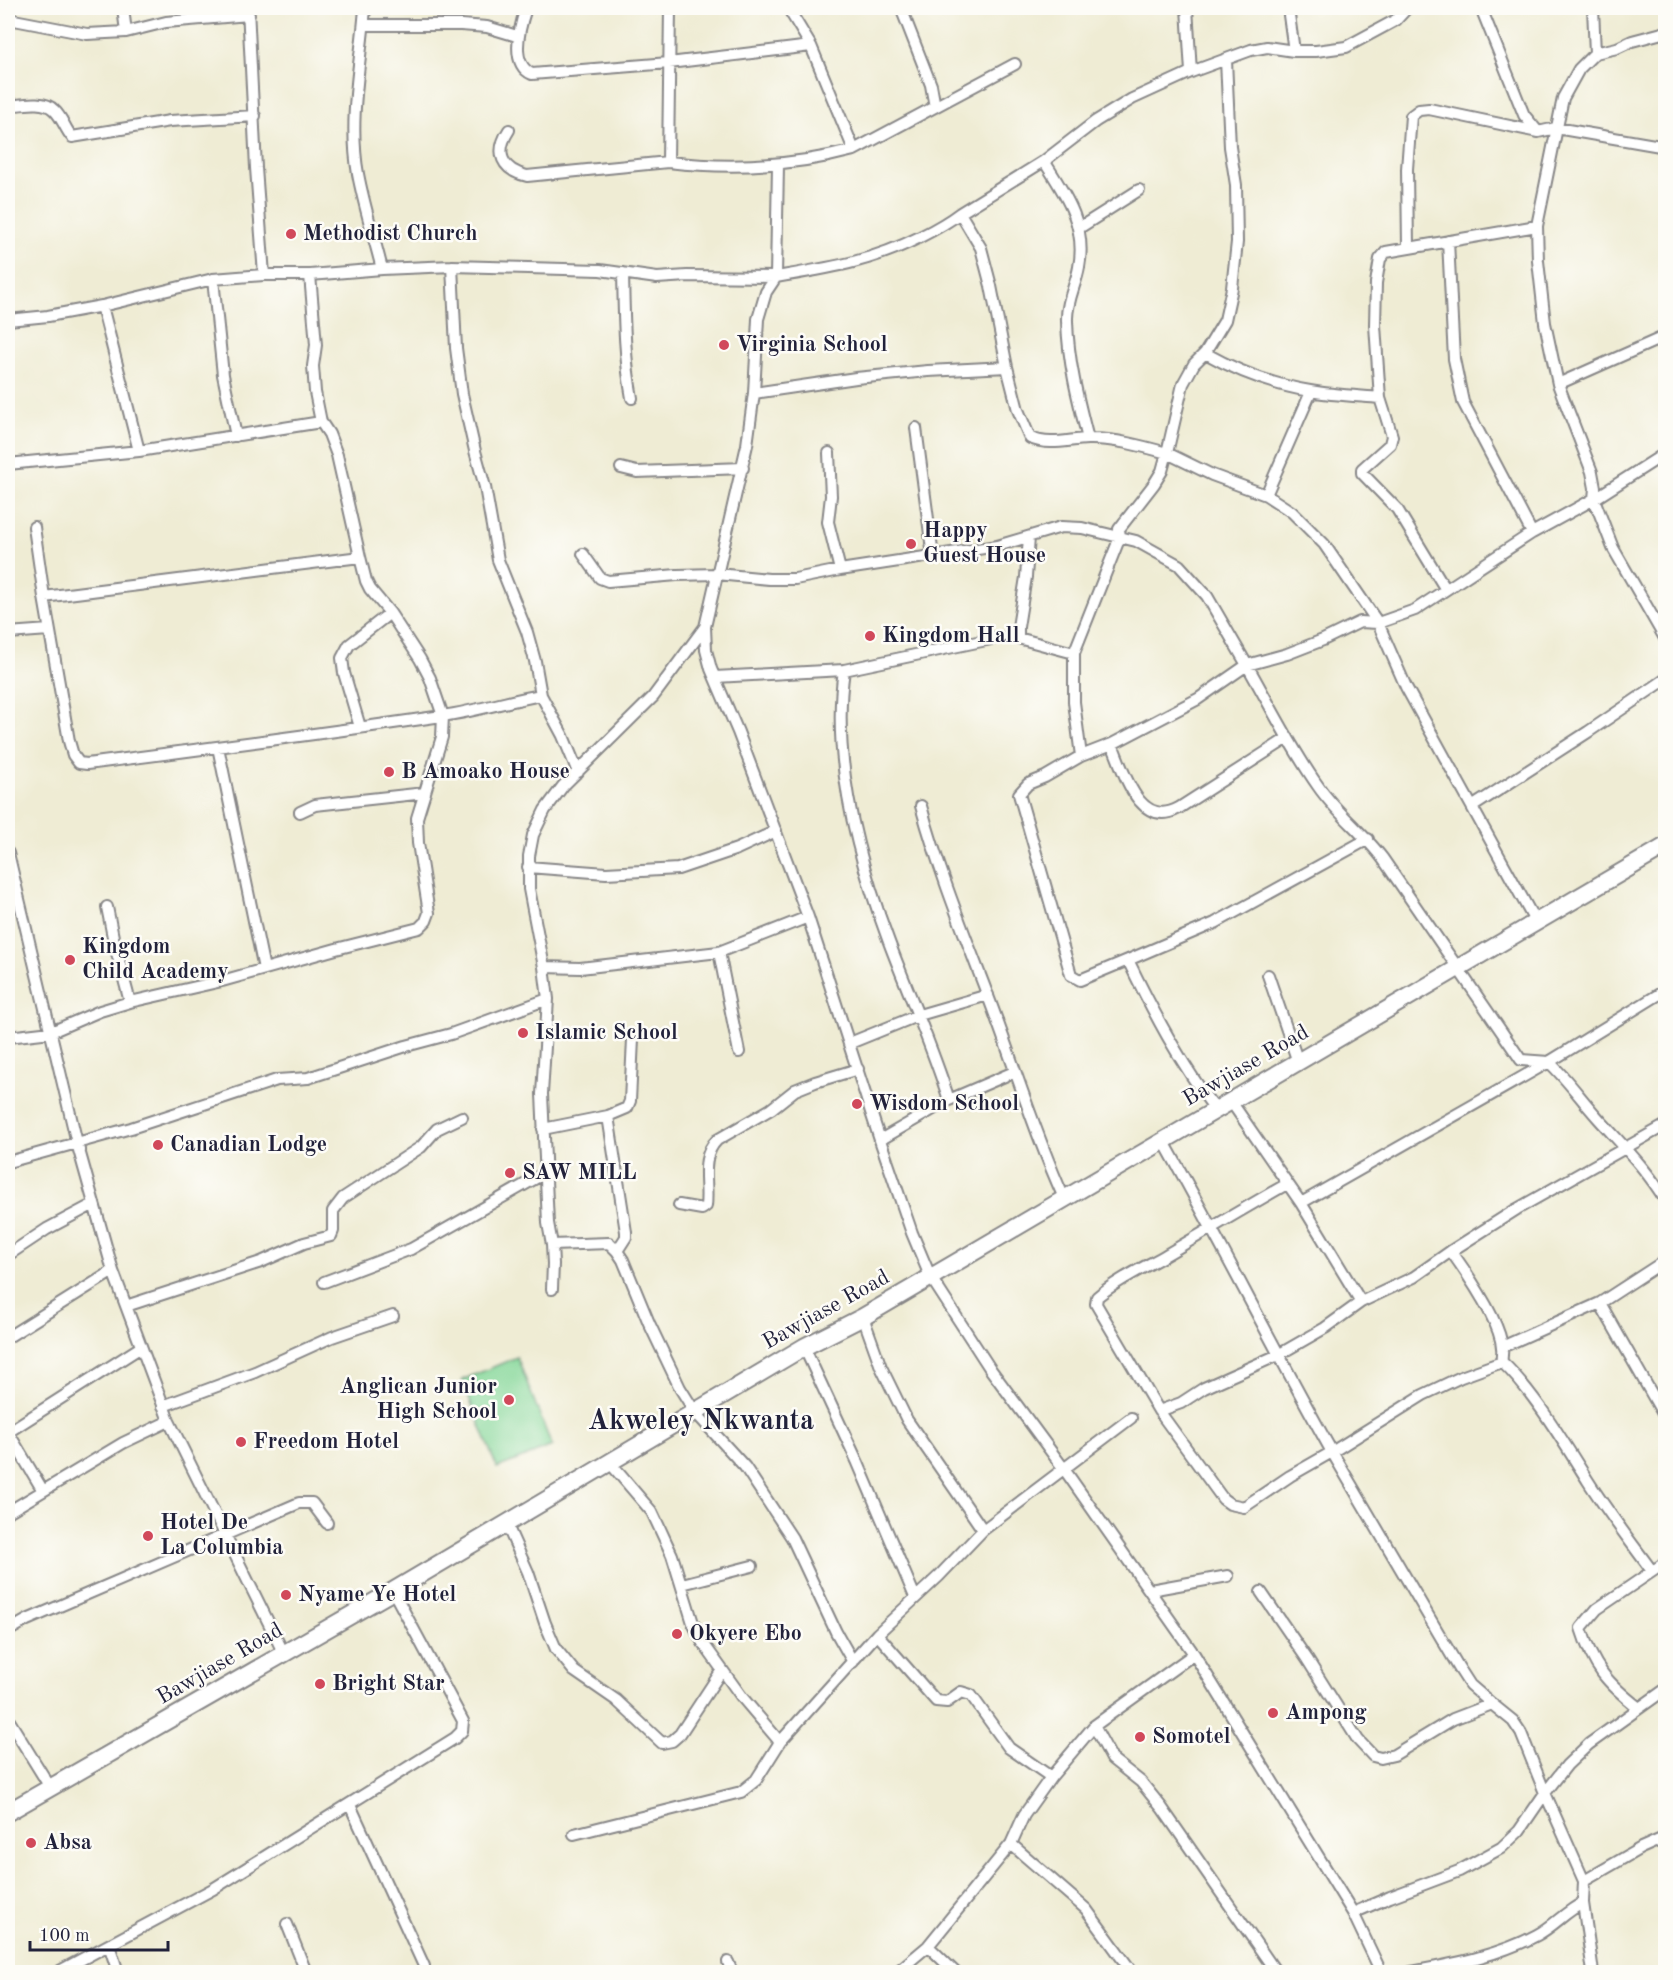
<svg xmlns="http://www.w3.org/2000/svg" width="1673" height="1980" font-family="'Old Standard TT',serif">
<style>
.green{fill:#85d799;stroke:#547c6a;stroke-width:1.5}
.lines{fill:none;stroke-linecap:round;stroke-linejoin:round}
.minor-casing{stroke:#888788;stroke-width:14}
.primary-casing{stroke:#888788;stroke-width:20}
.minor{stroke:#fff;stroke-width:10}
.primary{stroke:#fff;stroke-width:16}
.poi-dot{fill:#d1495b;stroke:#fdfcf7;stroke-width:2}
.labels{text-anchor:middle;dominant-baseline:central;stroke-width:5;stroke-linejoin:round;paint-order:stroke}
.poi-label{font-size:22px;font-weight:bold;fill:#22223b;stroke:#fdfcf7;text-anchor:start}
.street-label{font-size:22px;fill:#22223b;stroke:#fdfcf7}
.district-label{font-size:28px;font-weight:bold;fill:#22223b;stroke:#fdfcf7}
</style>
<rect width="100%" height="100%" fill="#fdfcf7"/>
<filter id="ink" filterUnits="userSpaceOnUse"><feTurbulence type="fractalNoise" baseFrequency=".0167" numOctaves="2"/><feDisplacementMap in="SourceGraphic" scale="12" xChannelSelector="R" yChannelSelector="G"/><feConvolveMatrix kernelMatrix="1 2 1 2 8 2 1 2 1" color-interpolation-filters="sRGB"/></filter>
<filter id="wash" filterUnits="userSpaceOnUse"><feTurbulence type="fractalNoise" baseFrequency=".008" numOctaves="4" result="noise"/><feDisplacementMap in="SourceGraphic" scale="24" xChannelSelector="R" yChannelSelector="G"/><feGaussianBlur stdDeviation="1.35" result="paint"/><feColorMatrix in="noise" values="0 0 0 0 0 0 0 0 0 0 0 0 0 0 0 0 0 1.4 0 .05"/><feComposite in="paint" operator="in"/></filter>
<g filter="url(#wash)">
<rect width="100%" height="100%" fill="#efecd4"/>
<path class="green" d="M 517,1357 L 552,1446 L 497,1468 L 462,1380 Z"/>
</g>
<g filter="url(#ink)">
<g class="lines">
<defs>
<path id="minor" d="M 123,8 L 126,32
M 248,8 L 256,168 L 264,275
M 365,8 C 361,62 348,119 358,174 C 364,206 374,237 382,269
M 526,8 C 520,26 509,64 532,74 L 669,63 L 811,46
M 788,8 L 811,46 L 854,150
M 901,8 L 931,85 L 935,107
M 1187,8 L 1191,72
M 1288,8 L 1294,51
M 1481,8 L 1524,115 L 1538,132 L 1556,128 L 1666,147
M 1593,8 L 1595,53 L 1579,69 L 1563,98 L 1537,226 L 1538,261 L 1545,323 L 1558,384 L 1592,472 L 1595,488 L 1594,499 L 1613,548 L 1666,640
M 14,20 L 87,34 L 126,32 L 166,22 L 249,15
M 364,25 L 461,25 L 487,27 L 517,36
M 1595,53 L 1617,48 L 1632,41 L 1666,32
M 8,106 C 20,105 44,99 54,110 C 62,117 65,129 72,137 L 170,121 L 255,116
M 509,130 C 494,153 502,170 527,176 L 668,162 C 729,169 794,166 854,150 L 1015,64
M 1044,161 L 1096,121 L 1132,99 L 1191,72 L 1251,50 L 1267,47 L 1294,51 L 1316,51 L 1346,47 L 1396,20 L 1407,8
M 668,162 L 670,8
M 778,165 L 776,277 C 829,268 871,262 920,237 C 934,230 947,223 960,213 L 981,248 L 991,286 L 1007,367
M 960,213 L 1044,161 C 1065,194 1087,225 1079,267 C 1076,285 1066,302 1067,321 C 1068,361 1078,400 1088,439
M 1079,228 L 1139,190
M 1448,241 L 1454,359 L 1463,402 L 1532,533
M 1408,247 L 1407,169 L 1411,116 L 1419,110 L 1429,109 L 1538,132
M 452,266 L 456,348 L 462,394 L 475,451 L 485,487 L 498,560 L 527,632 L 535,661 L 541,695 L 563,736 L 578,772
M 623,273 C 624,315 624,356 632,398
M 310,275 L 316,345 L 313,366 L 315,392 L 321,422 L 329,434 L 337,455 L 360,557
M 213,279 L 223,375 L 236,436
M 102,306 L 139,451
M 8,320 L 48,316 L 102,306 L 213,279 L 264,275 L 310,275 L 382,269 L 452,266 L 600,270 L 657,278 L 687,276 L 776,277 L 766,292 L 758,319 L 754,393 L 747,445 L 705,627 L 706,650 L 711,669 L 738,732 L 808,917 L 880,1140 L 912,1233 L 930,1276 L 991,1370 L 1064,1469 L 1194,1654 L 1353,1913 L 1381,1972
M 1205,353 C 1237,371 1274,385 1310,391 C 1333,395 1357,396 1380,398 L 1375,325 L 1376,283 L 1380,259 L 1386,252 L 1537,226
M 1558,384 L 1666,336
M 754,393 L 856,378 L 928,371 L 1007,367 L 1018,410 L 1030,438 C 1050,446 1067,440 1087,439 C 1113,438 1142,446 1167,453 L 1183,384 L 1194,364 L 1205,353 L 1225,320 L 1232,288 L 1237,242 L 1236,185 L 1230,147 L 1226,60
M 1380,398 L 1392,436 L 1390,444 L 1362,469 L 1362,473 L 1397,509 L 1445,588
M 916,428 L 933,557
M 829,453 L 831,496 L 828,522 L 840,570
M 8,464 L 139,451 L 321,422
M 621,468 L 637,472 L 743,468
M 1266,495 L 1311,392
M 34,527 L 44,597
M 583,554 L 600,578 L 608,581 L 677,575 L 717,574 L 769,579 L 795,579 L 840,570 L 997,546 L 1061,527 L 1082,528 L 1136,541 L 1179,565 L 1207,596 L 1247,665 L 1198,699 L 1112,744 L 1081,756
M 705,627 L 653,697 L 563,786 L 545,810 L 533,835 L 529,856 L 529,889 L 544,967 L 548,999 L 542,1094 L 548,1223 L 552,1245 L 609,1243 L 617,1251 L 623,1260 L 649,1323 L 680,1388 L 695,1412 L 745,1467 L 792,1538 L 836,1632 L 853,1662
M 8,633 L 49,630
M 1018,638 L 1018,627 L 1026,577 L 1029,537
M 1074,653 L 1120,537 L 1119,529 L 1154,484 L 1162,471 L 1167,453 L 1212,475 L 1266,495 L 1292,512 L 1324,544 L 1378,623 L 1415,610 L 1532,533 L 1594,499 L 1666,453
M 844,670 L 996,638 L 1018,638 L 1074,653 L 1074,702 L 1081,756 L 1045,777 L 1028,784 L 1019,794 L 1071,975 L 1080,980 L 1128,960 C 1153,1012 1180,1063 1215,1109
M 715,677 L 844,670 C 831,758 858,859 889,942 C 909,995 932,1046 949,1100 L 880,1140
M 360,727 L 344,673 L 342,658 L 349,645 L 390,613
M 1112,744 C 1124,772 1139,830 1179,808 L 1288,738
M 218,747 L 264,969
M 921,806 C 939,871 964,933 988,996 C 1014,1064 1034,1132 1064,1198
M 1472,807 L 1588,732 L 1666,679
M 300,812 L 315,805 L 425,793
M 8,853 L 77,1143 L 113,1271 L 169,1421 L 284,1654
M 528,867 L 606,873 L 678,869 L 737,849 L 776,831
M 107,907 L 114,942 L 130,1002
M 1536,923 L 1406,687 L 1378,623 L 1360,622 L 1323,640 L 1287,654 L 1247,665 C 1270,705 1291,748 1318,786 C 1337,814 1363,832 1383,859 L 1521,1060 L 1549,1062 C 1567,1079 1581,1099 1598,1118 C 1623,1146 1646,1168 1666,1201
M 719,952 L 739,1052
M 1128,960 L 1215,923 L 1368,839
M 544,967 L 580,968 L 719,952 L 808,917
M 1268,975 L 1298,1062
M 8,1037 L 51,1032 L 100,1011 L 130,1002 L 222,981 L 336,949 L 419,928 L 426,921 L 429,913 L 418,843 L 417,818 L 442,737 L 443,716 L 430,678 L 420,659 L 390,613 L 370,589 L 366,581 L 360,557 L 44,597 L 69,741 L 73,755 L 79,763 L 87,764 C 203,749 319,734 435,717 C 471,713 506,701 541,695
M 850,1043 L 919,1015 L 988,995
M 949,1100 L 1014,1072
M 608,1116 L 626,1232 L 626,1237 L 617,1251
M 543,1129 L 608,1116 L 627,1108 L 630,1101 L 633,1039
M 1163,1140 C 1221,1243 1274,1349 1332,1452 L 1290,1476 L 1244,1507 L 1230,1504 L 1223,1499 L 1159,1411 L 1096,1304 L 1097,1297 C 1117,1280 1141,1269 1164,1256 C 1205,1232 1246,1207 1287,1184
M 8,1162 L 131,1128 L 277,1080 L 308,1078 L 406,1046 L 451,1034 L 548,999
M 1301,1203 L 1549,1062 L 1666,990
M 679,1205 L 702,1209 L 706,1206 C 709,1183 699,1158 717,1140 L 771,1109 L 795,1090 L 815,1082 L 858,1069
M 552,1245 L 553,1264 L 552,1289
M 1451,1251 L 1517,1209 L 1666,1125
M 8,1255 L 47,1229 L 94,1204
M 324,1282 L 411,1249 L 545,1173
M 1361,1302 L 1414,1277 L 1451,1251 C 1466,1272 1501,1322 1502,1348 C 1503,1353 1501,1357 1502,1362
M 1600,1303 L 1666,1419
M 126,1306 L 261,1262 L 304,1243 L 331,1236 L 333,1231 L 333,1211 L 343,1198 L 421,1147 L 437,1129 L 462,1117
M 863,1317 L 881,1367 L 907,1420 L 983,1530
M 8,1337 L 113,1271
M 804,1347 L 858,1463 L 915,1597
M 1502,1347 L 1600,1303 L 1666,1260
M 163,1406 L 255,1372 L 332,1337 L 393,1316
M 1159,1411 L 1181,1403 L 1204,1388 L 1278,1355 L 1325,1328 L 1361,1302 L 1301,1203 L 1230,1100
M 8,1432 L 141,1347
M 8,1432 L 42,1489
M 610,1463 L 652,1512 L 660,1529 L 672,1555 L 693,1623 L 703,1643 L 741,1696 L 780,1742
M 8,1512 L 123,1443 L 169,1421
M 506,1523 L 528,1572 L 545,1623 L 556,1649 L 574,1671 L 616,1700 L 662,1743 L 672,1741 L 680,1734 L 722,1670
M 682,1584 L 752,1566
M 1150,1590 L 1228,1576
M 1261,1592 L 1307,1659 L 1358,1740 L 1373,1756 L 1381,1758 L 1394,1755 L 1453,1719 L 1492,1704 L 1513,1721 L 1521,1733 L 1545,1793 L 1584,1881 L 1583,1903 L 1593,1972
M 8,1631 L 27,1620 L 299,1503 L 312,1503 L 327,1523
M 877,1634 L 936,1701 L 947,1702 L 961,1692 L 971,1695 L 1009,1748 L 1051,1777
M 1492,1704 L 1470,1685 L 1459,1668 L 1332,1452 L 1423,1395 L 1461,1377 L 1502,1362 C 1534,1392 1564,1443 1588,1481 C 1607,1511 1630,1541 1652,1571
M 1639,1708 C 1607,1683 1593,1667 1581,1628 L 1597,1609 L 1666,1562
M 8,1719 L 50,1787
M 1094,1726 L 1112,1759 L 1141,1782 L 1162,1808 L 1276,1972
M 350,1805 L 424,1966
M 574,1834 L 741,1792 L 756,1780 L 780,1742 L 877,1634 L 939,1576 L 983,1530 L 1131,1418
M 1011,1844 L 1086,1909 L 1132,1972
M 1584,1881 L 1641,1848 L 1666,1837
M 1353,1913 L 1390,1897 L 1459,1871 L 1501,1848 L 1519,1831 L 1545,1793 L 1567,1765 L 1589,1744 L 1666,1689
M 287,1924 L 306,1972
M 109,1945 L 118,1972
M 928,1946 L 955,1972
M 728,1962 L 732,1972
M 58,1972 L 213,1889 L 455,1738 L 462,1731 L 463,1721 L 393,1591
M 897,1972 L 928,1946 L 1011,1844 L 1024,1815 L 1051,1777 L 1094,1726 L 1194,1654
M 1411,1972 C 1453,1964 1498,1956 1537,1935 C 1554,1926 1566,1911 1583,1903"/>
<path id="primary" d="M 8,1812 L 393,1591 L 804,1347 L 863,1317 L 1666,846"/>
</defs>
<use href="#minor" class="minor-casing"/>
<use href="#primary" class="primary-casing"/>
<use href="#minor" class="minor"/>
<use href="#primary" class="primary"/>
</g>
</g>
<g class="poi-dot">
<circle cx="291" cy="234" r="6"/>
<circle cx="724" cy="345" r="6"/>
<circle cx="911" cy="544" r="6"/>
<circle cx="870" cy="636" r="6"/>
<circle cx="389" cy="772" r="6"/>
<circle cx="70" cy="960" r="6"/>
<circle cx="523" cy="1033" r="6"/>
<circle cx="857" cy="1104" r="6"/>
<circle cx="158" cy="1145" r="6"/>
<circle cx="510" cy="1173" r="6"/>
<circle cx="509" cy="1400" r="6"/>
<circle cx="241" cy="1442" r="6"/>
<circle cx="148" cy="1536" r="6"/>
<circle cx="286" cy="1595" r="6"/>
<circle cx="677" cy="1634" r="6"/>
<circle cx="320" cy="1684" r="6"/>
<circle cx="1273" cy="1713" r="6"/>
<circle cx="1140" cy="1737" r="6"/>
<circle cx="31" cy="1843" r="6"/>
</g>
<g class="labels">
<g class="poi-label">
<text x="303" y="234">Methodist Church</text>
<text x="736" y="345">Virginia School</text>
<text x="923" y="531">Happy<tspan x="923" dy="25">Guest House</tspan></text>
<text x="882" y="636">Kingdom Hall</text>
<text x="401" y="772">B Amoako House</text>
<text x="82" y="947">Kingdom<tspan x="82" dy="25">Child Academy</tspan></text>
<text x="535" y="1033">Islamic School</text>
<text x="869" y="1104">Wisdom School</text>
<text x="170" y="1145">Canadian Lodge</text>
<text x="522" y="1173">SAW MILL</text>
<text x="497" y="1387" text-anchor="end">Anglican Junior<tspan x="497" dy="25">High School</tspan></text>
<text x="253" y="1442">Freedom Hotel</text>
<text x="160" y="1523">Hotel De<tspan x="160" dy="25">La Columbia</tspan></text>
<text x="298" y="1595">Nyame Ye Hotel</text>
<text x="689" y="1634">Okyere Ebo</text>
<text x="332" y="1684">Bright Star</text>
<text x="1285" y="1713">Ampong</text>
<text x="1152" y="1737">Somotel</text>
<text x="43" y="1843">Absa</text>
</g>
<g class="street-label">
<text transform="translate(1246 1066) rotate(-30)">Bawjiase Road</text>
<text transform="translate(826 1310) rotate(-29)">Bawjiase Road</text>
<text transform="translate(220 1664) rotate(-30)">Bawjiase Road</text>
</g>
<g class="district-label">
<text x="701" y="1422">Akweley Nkwanta</text>
</g>
</g>
<rect width="1673" height="1980" fill="none" stroke="#fdfcf7" stroke-width="30"/>
<path d="M30 1941v9h138v-9" fill="none" stroke="#22223b" stroke-width="3"/>
<text x="39" y="1941" font-size="18" fill="#22223b" stroke="#fdfcf7" stroke-width="4.5" paint-order="stroke">100 m</text>
</svg>
